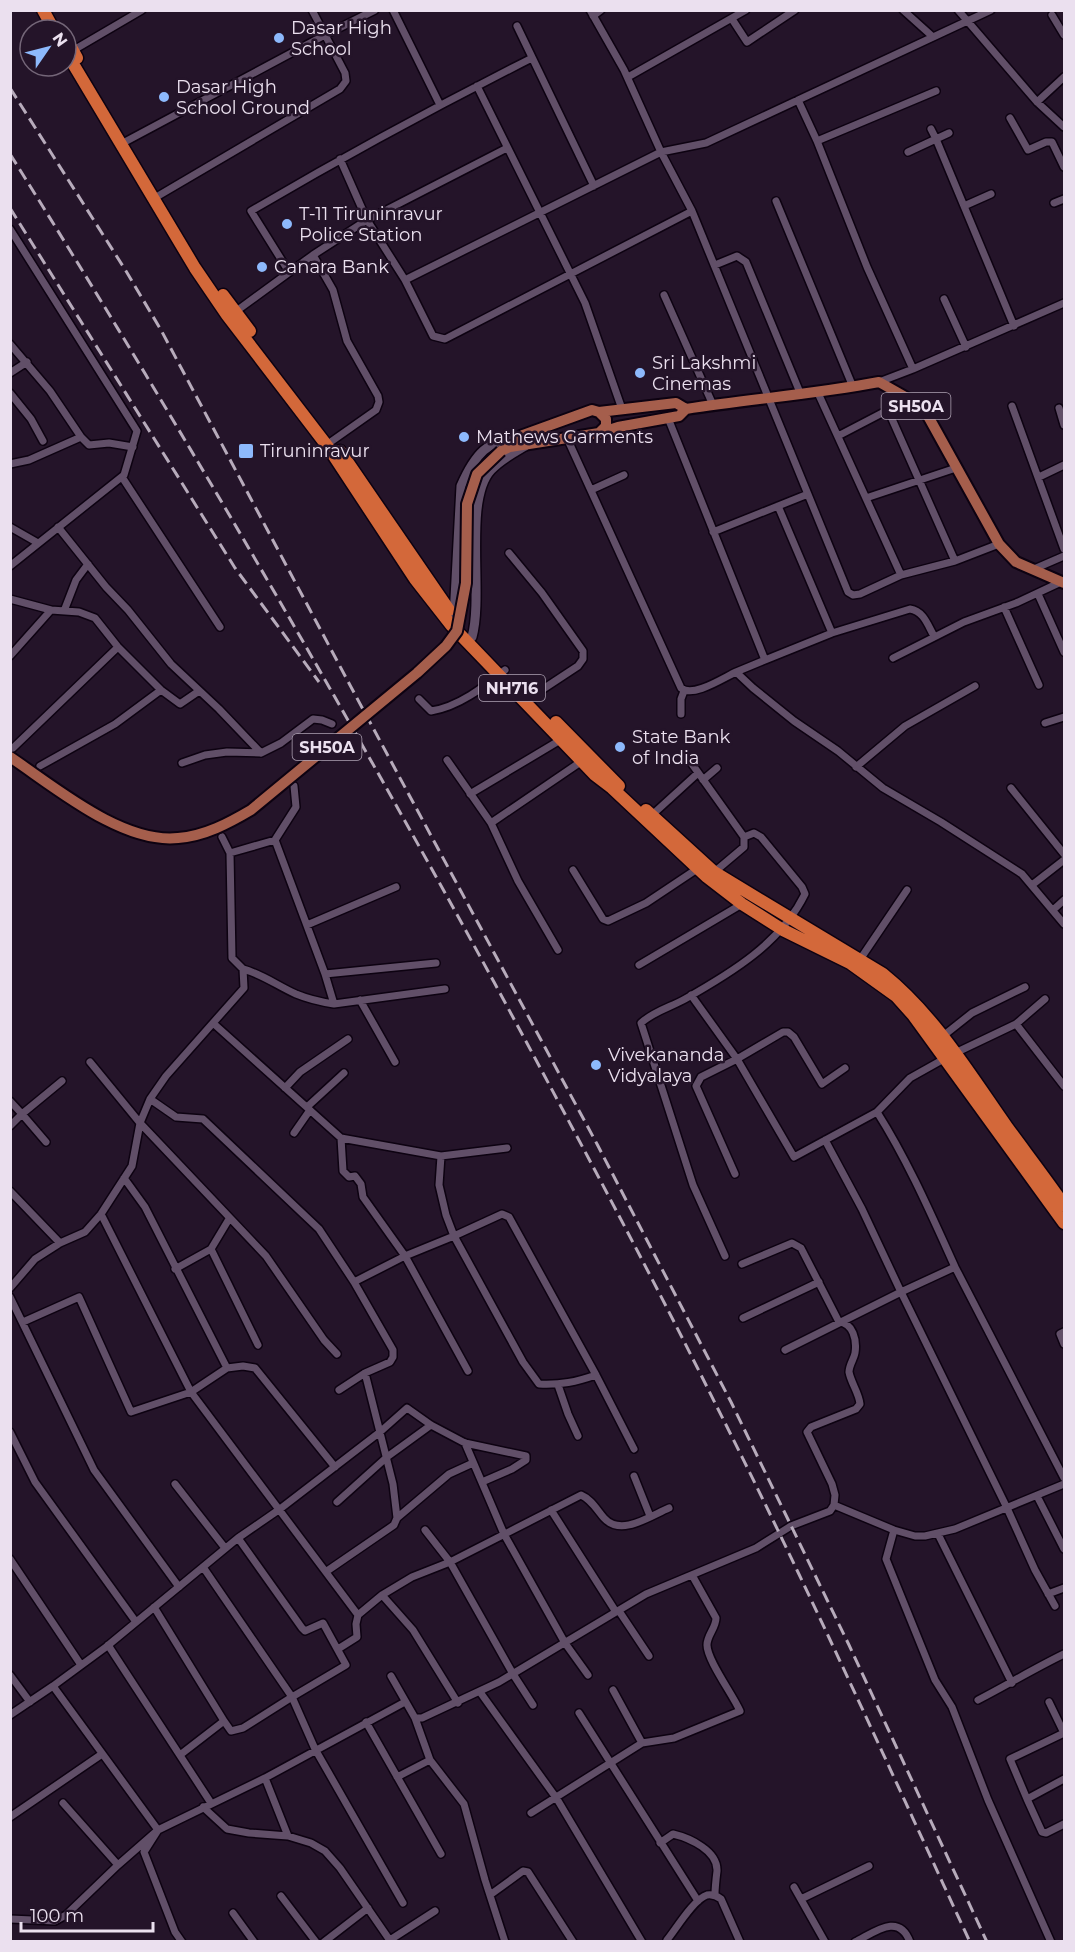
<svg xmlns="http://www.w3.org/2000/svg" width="1075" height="1952" font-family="Montserrat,sans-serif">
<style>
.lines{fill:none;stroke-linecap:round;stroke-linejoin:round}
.street-casing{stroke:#0d0211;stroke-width:10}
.secondary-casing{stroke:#0d0211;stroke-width:12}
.primary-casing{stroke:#0d0211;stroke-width:14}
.highway-casing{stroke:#0d0211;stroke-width:15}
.street{stroke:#614f68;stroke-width:7}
.secondary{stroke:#614f68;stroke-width:9}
.primary{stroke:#a55e4c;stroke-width:10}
.highway{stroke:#d3683a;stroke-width:12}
.rail{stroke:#b7abbb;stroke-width:3;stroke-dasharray:12 6;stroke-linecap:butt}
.primary-bridge-casing{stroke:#0d0211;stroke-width:14;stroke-linecap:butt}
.primary-bridge{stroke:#a55e4c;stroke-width:10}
.poi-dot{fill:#8db9fc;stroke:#241429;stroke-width:2}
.labels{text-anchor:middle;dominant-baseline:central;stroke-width:5;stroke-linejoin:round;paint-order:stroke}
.shield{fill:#241429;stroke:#afa3b4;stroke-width:1.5}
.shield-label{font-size:16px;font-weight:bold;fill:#ebe0ef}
.poi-label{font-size:18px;fill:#ebe0ef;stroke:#241429;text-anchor:start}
</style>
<rect width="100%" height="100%" fill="#241429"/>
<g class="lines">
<defs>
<path id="street" d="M 393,10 L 440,105
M 590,10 L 624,70 L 661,152 L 692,211 L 848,592 L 853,595 L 860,594 L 901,575
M 903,10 L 933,37
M 958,10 L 1037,102 L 1064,127
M 1052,15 L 1064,35
M 593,16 L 601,10
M 732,19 L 747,42 L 795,10
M 517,26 L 594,186
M 72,51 L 142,10
M 628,77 L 746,10
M 477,86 L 585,303 L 622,409
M 798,100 L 817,141 L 867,267 L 913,369 L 879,382
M 1037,102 L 1064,77
M 1010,118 L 1028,150 L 1046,142 L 1052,142 L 1064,167
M 931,129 L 936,139 L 949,133
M 817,141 L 936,91
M 121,144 L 325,35 L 375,10
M 908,152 L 936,139 L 1014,326
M 340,159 L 367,220 L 507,148
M 158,196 L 340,89 L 346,81 L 345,73 L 312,10
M 776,201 L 853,387
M 1054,203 L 1064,199
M 964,206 L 991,194
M 10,229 L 137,431 L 124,475 L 10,566
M 313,255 L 333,290 L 347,341 L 378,396 L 379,402 L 376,410 L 332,441
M 715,265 L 737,256 L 746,262 L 801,395
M 289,272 L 251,211 C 343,157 437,106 532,58
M 405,280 L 433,336 L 445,339 L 692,211
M 664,295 L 713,405
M 944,299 L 966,347
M 235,312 L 313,255 L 367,220 L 405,280 L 661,152 L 706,143 L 991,10
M 10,344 L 50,391 L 81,437 L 29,460 L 10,464
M 913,369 L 1064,303
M 10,373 L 27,362
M 10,393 L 31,419 L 43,441
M 818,393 L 901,575 L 955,561 L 999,544
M 1012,406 L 1064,549
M 1059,408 L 1064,425
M 888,410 L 955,561
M 668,418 L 765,660 L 736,672 L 753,688 L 794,721 L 838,751 L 883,788 L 941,822 L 1022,874 L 1064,924
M 838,436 L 909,399
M 81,437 L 89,445 L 109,443 L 133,447
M 567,438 L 681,688 C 693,698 723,678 736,672
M 122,477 L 220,627
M 1039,477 L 1064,465
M 591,490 L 624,475
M 866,498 L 956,468
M 778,506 L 832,633
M 10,527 L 38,543
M 58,527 L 106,587 L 128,610 L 171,664 L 219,709 L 261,753
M 713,532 L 808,494
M 509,553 L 542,593 L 583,651 L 583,659 L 578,666 L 531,697
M 1034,569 L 1064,556
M 1038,594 L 1064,652
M 10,599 L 51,610 L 79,612 L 95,618 L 118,647 L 161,690 L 180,704 L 199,691
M 1004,607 L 1039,685
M 64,611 L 76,580 L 88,564
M 10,656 L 51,610
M 893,658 L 964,622 L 1016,603 L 1061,582
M 765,660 L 832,633 L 910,609 C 924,611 928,626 934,636
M 419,699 L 431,711 C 458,707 484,687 505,670
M 681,714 L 681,699 L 684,691
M 1045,723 L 1064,717
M 13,748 L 118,647
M 687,757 L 744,837 L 744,847 L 712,874
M 447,760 L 491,823
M 182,763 L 205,755 L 227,752 L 261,753 L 281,743 L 313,719 L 322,720 L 332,724
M 40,766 L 115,724 L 161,690
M 856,767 L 905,726 L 975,686
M 703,780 L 717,768
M 1011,788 L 1064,854
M 470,794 L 562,739
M 652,815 L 698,773
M 275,840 L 325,974 L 334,1004
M 230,853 L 275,840 L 296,807 L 294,786
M 573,870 L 603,919 L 608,921 L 646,903 L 697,869
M 1032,885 L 1064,860
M 1053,910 L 1064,900
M 307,925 L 396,887
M 558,950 L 518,881 L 491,823 L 582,761
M 859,961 L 907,890
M 639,965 L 742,904
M 243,969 C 262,974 278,986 296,994 C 308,999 321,1002 334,1004 L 445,989
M 325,974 L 436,963
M 691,995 L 737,1059 L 794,1157 L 877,1112 L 910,1078 L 951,1055 L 1016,1024 L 1064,1086
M 360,1000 L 395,1062
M 213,1023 L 341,1138 L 441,1156 L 507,1148
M 1016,1024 L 1045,999
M 943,1036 L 972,1013 L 1025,987
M 90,1062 L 140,1123 L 266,1256 L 324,1340 L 337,1354
M 285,1088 L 300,1072 L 348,1039
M 150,1099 L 176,1117 L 203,1119 L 319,1229 L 354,1282 L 393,1350 L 393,1357 L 390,1362 L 365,1373 L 339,1390
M 10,1101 L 22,1114 L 10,1126
M 307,1107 L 344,1073
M 294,1133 L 310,1110
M 341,1138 L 343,1171 L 349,1177 L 355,1176 L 361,1184 L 363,1197 L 405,1256 L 454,1236 L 446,1215 L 439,1185 L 441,1156
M 825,1140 L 862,1209 L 901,1292 L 955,1267 C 931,1214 908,1161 877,1112
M 46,1142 L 22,1114 L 62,1081
M 735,1174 L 696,1086 L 701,1077 L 737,1059 L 783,1032 L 788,1032 L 794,1037 L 822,1084 L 845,1068
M 124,1178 L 145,1207 L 227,1368 L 243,1366 L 255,1368 L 335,1467
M 10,1191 L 60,1243
M 101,1214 L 191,1392 L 358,1615 L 356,1624 L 357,1637 L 338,1649
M 502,1214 L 509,1217 L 596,1375 C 576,1382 561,1385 539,1384 L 523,1362 L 454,1236 Z
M 211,1249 L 258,1345
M 725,1256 L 693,1185 L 641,1023 C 654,1011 671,1007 685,999 C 731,973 781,943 805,894 L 802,887 L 761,837 L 754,833 L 744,837
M 955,1267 L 1064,1478
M 175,1269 L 211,1249 L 229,1219
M 354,1282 L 405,1256 L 468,1371
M 10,1288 L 35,1259 L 60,1243 L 85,1232 L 101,1214 L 132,1166 L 140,1123 L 150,1099 L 166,1076 L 244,988 L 243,969 L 232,958 L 230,853 L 222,837
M 10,1297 L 94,1470 L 179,1587
M 743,1318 L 819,1282
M 23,1322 L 79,1297 L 131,1412 L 191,1392 L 227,1368
M 1064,1332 L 1060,1334 L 1064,1344
M 785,1350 L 901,1292 L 1007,1508 L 1035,1570 L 1055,1606
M 596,1375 L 634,1449
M 558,1385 L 568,1414 L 578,1436
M 10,1432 L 35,1482 L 136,1622
M 465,1443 L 504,1534 L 565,1643 L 588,1675
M 634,1476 L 650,1516
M 175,1484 L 225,1548
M 1037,1496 L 1064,1549
M 337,1502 L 387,1457 L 431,1425
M 834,1505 L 894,1530 L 915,1536 L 925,1536 L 955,1529 L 1064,1484
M 551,1510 L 616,1612
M 397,1518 L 449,1474 L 473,1463
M 425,1530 L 450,1562 L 513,1674 L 533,1705
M 894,1530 L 886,1559 L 935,1680 L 952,1707 L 988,1800 L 1051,1942
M 938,1534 L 1012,1683
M 238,1538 L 302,1628 L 305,1631 L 323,1623 L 346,1665 L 292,1697 L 315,1749 L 403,1903
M 10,1559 L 81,1665
M 203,1567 L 292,1697 L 243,1728 L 231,1731 L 224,1721
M 327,1571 L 394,1525 L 397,1518 L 393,1484 L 365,1373
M 1048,1594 L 1064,1588
M 382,1595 L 412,1577 L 450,1562 L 581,1495 C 591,1499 597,1510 604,1518 C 621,1537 650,1516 669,1508
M 154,1607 L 224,1721 L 180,1755
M 619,1611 L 649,1656
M 358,1615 L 382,1595 L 413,1630 L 458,1703
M 108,1645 L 211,1803
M 10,1675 L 30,1702
M 391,1676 L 415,1718 L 422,1718 L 499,1682 L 646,1594 L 756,1548 L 791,1526 L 830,1511 L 834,1505 L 835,1495 L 832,1484 L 807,1432 L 811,1427 L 856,1409 L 860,1404 C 859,1393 851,1383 849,1372 C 849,1365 854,1359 855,1353 C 857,1340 853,1323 839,1322 L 801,1248 L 792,1243 L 742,1264
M 53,1686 L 106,1647 L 238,1538 L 280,1509 L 380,1432 L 407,1408 L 431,1425 L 465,1443 L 526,1456 L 526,1460 L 512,1469 L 482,1482
M 613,1690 L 642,1743
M 480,1692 L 557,1799 L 642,1942
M 978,1700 C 1007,1685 1035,1668 1064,1654
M 1049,1702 L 1064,1733
M 579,1713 L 698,1901
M 10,1715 L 53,1686 L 158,1830 L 144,1852 L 175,1932 L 182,1942
M 415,1718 L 430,1760 L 464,1804 L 485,1880 L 505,1942
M 366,1722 L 441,1854
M 1064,1733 L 1010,1759 L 1027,1799 L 1064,1779
M 397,1777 L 430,1760
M 265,1778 L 288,1836
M 1027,1799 L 1042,1832 L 1046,1833 L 1064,1824
M 63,1803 L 118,1865 L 158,1830 L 265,1778 L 405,1702
M 203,1807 L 227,1829 L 249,1833 L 288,1836 L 311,1843 L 325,1851 L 340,1868 L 391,1942
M 531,1813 L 642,1743 L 674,1738 L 740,1711 C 733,1695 707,1660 707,1645 C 707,1635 716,1628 716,1618 L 692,1575
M 10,1817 L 102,1754
M 660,1843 L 673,1834 C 690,1838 718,1851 717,1871 C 716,1879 715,1887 715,1895
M 794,1887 L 825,1942
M 490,1895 L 523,1871 L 528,1872 L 573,1942
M 281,1896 L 316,1942
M 801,1899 L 869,1866
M 233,1913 L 254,1942
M 10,1919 L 55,1921 L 66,1915 L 118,1865
M 390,1940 L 435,1911
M 667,1940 C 676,1929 694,1899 707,1895 C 713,1894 717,1896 721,1899 L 740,1942
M 324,1942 L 368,1908
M 855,1942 C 875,1932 899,1912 910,1942"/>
<path id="secondary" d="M 454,617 L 461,486 C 475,454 487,440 523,435
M 472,637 C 484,594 463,500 491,470 C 500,460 513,453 525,446"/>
<path id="primary" d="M 599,412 L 676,403 L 686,409
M 599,433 L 618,427 L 679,416 L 686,409 C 751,399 815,394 879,382 L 909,399 L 928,416 L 999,544 L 1016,562 L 1064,583
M 501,451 L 510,447 L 523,435 L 592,410 L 599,412 L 606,419 L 606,426 L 599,433 L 510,447"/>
<path id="highway" d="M 43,10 L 54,30
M 66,38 L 77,58
M 66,52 L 195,268 L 227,315 L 328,447 L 415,579 L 451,625 L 595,775 L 612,788 L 707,877 L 742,904 L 783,930 L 850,963 L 896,996 L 913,1015 L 1064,1223
M 223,295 L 250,331
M 340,451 L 449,610
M 556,722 L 619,786
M 646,810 L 714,872 L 883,974 C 935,1016 969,1073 1007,1127 C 1026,1153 1046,1179 1064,1205"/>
</defs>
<use href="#street" class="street-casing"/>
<use href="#secondary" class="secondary-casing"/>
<use href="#primary" class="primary-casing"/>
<use href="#highway" class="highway-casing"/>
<use href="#street" class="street"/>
<use href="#secondary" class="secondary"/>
<use href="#primary" class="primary"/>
<use href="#highway" class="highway"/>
<path class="rail" d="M 10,88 L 126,271 L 161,330 L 351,687 L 597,1144 L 731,1402 L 849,1645 L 987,1942
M 10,154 C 180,425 341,702 494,982 C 570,1123 646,1264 717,1407 C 806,1583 887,1763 970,1942
M 10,208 L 235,568 L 319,682"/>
<defs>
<path id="primary-bridge" d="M 10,757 C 55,787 122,844 178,838 C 205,836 229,823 251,810 L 417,673 L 446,646 L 457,631 L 466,583 L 467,504 L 477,474 L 501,451"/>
</defs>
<use href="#primary-bridge" class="primary-bridge-casing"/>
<use href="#primary-bridge" class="primary-bridge"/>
</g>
<g class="poi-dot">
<circle cx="279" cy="38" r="6"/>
<circle cx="164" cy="97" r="6"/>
<circle cx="287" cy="224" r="6"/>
<circle cx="262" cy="267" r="6"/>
<circle cx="640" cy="373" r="6"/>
<circle cx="464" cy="437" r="6"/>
<rect x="238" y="443" width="16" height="16" rx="3"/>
<circle cx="620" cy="747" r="6"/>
<circle cx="596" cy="1065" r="6"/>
</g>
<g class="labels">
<g class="shield">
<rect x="881.5" y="393" width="69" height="26" rx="4.5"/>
<rect x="479" y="675" width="66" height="26" rx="4.5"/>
<rect x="292.5" y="734" width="69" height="26" rx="4.5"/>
</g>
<g class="shield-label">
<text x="916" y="406">SH50A</text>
<text x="512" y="688">NH716</text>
<text x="327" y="747">SH50A</text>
</g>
<g class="poi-label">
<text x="291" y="28">Dasar High<tspan x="291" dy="21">School</tspan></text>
<text x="176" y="87">Dasar High<tspan x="176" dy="21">School Ground</tspan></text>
<text x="299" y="214">T-11 Tiruninravur<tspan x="299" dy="21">Police Station</tspan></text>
<text x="274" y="267">Canara Bank</text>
<text x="652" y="363">Sri Lakshmi<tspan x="652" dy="21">Cinemas</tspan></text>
<text x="476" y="437">Mathews Garments</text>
<text x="260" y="451">Tiruninravur</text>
<text x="632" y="737">State Bank<tspan x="632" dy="21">of India</tspan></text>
<text x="608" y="1055">Vivekananda<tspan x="608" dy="21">Vidyalaya</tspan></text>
</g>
</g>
<rect width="1075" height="1952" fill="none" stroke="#ebe0ef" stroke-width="24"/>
<g transform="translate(48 48) rotate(55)"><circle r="28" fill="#241429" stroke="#746678" stroke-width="1.5"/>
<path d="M0-4.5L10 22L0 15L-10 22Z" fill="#8db9fc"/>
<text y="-9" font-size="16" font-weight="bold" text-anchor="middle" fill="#ebe0ef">N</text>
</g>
<path d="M21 1922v9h132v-9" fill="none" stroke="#ebe0ef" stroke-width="3"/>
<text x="30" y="1922" font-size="18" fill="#ebe0ef" stroke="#241429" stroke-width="4.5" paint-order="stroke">100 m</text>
</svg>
